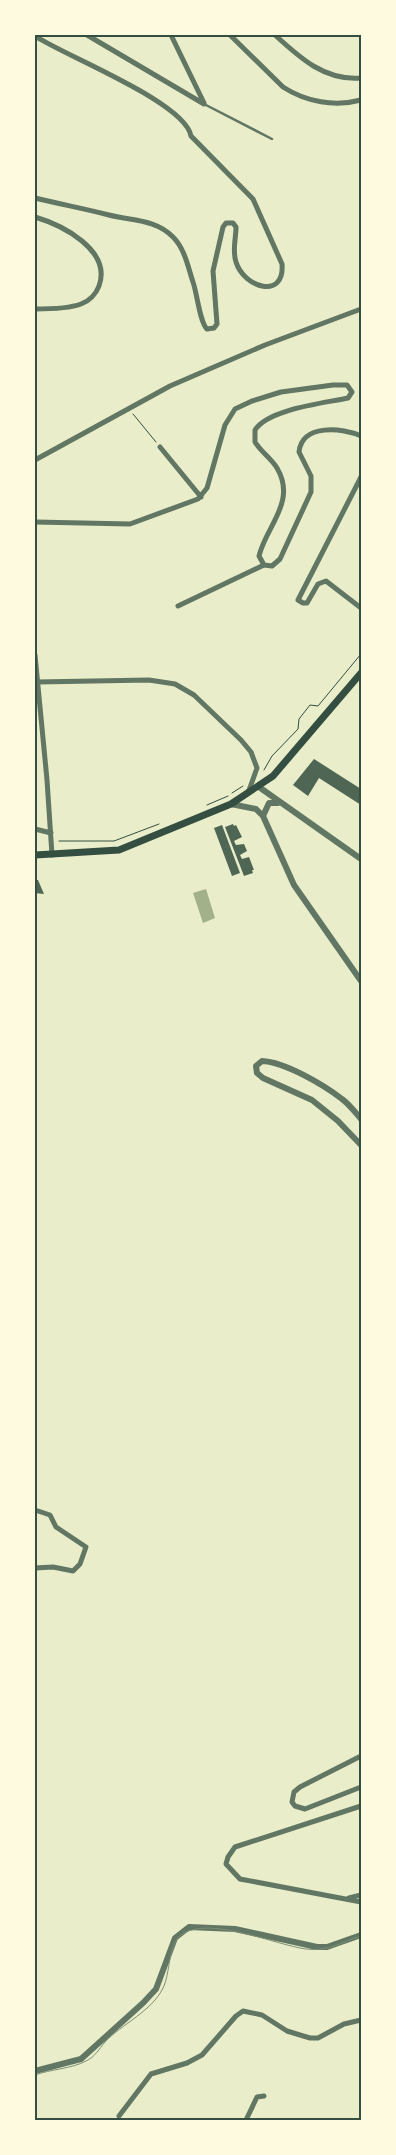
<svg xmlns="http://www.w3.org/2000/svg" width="396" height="2155" font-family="Inter,sans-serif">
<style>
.water{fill:#a3b18a}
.building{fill:#4f6655}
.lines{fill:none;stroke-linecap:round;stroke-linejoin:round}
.path{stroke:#344e41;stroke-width:1}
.service{stroke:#617663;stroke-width:2.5}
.minor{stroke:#617663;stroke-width:5}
.tertiary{stroke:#617663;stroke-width:6}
.secondary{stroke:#344e41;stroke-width:7}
.tram{stroke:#7c8e77;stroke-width:1}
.neatline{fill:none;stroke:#344e41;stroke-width:2}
</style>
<rect width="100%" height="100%" fill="#e9edc9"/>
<path class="water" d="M 206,889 L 215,918 L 203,923 L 193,893 Z"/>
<path class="building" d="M 314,759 L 361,789 L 361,805 L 319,778 L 308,796 L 293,785 Z
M 233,824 L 234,826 L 236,825 L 242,837 L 234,841 L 236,845 L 244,844 L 247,851 L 240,855 L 242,859 L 249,857 L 254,870 L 252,870 L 253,873 L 244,876 L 225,827 Z
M 222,825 L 240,873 L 232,876 L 214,828 Z
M 35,880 L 38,880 L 44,894 L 35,893 Z"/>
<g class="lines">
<path class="path" d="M 133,414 L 156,442
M 264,770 L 272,756 L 298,729 L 299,719 L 310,705 L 318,706 L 361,654
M 232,793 L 243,786
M 207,805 L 228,796
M 59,841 L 114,841 L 159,824"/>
<path class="service" d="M 204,104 L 272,139"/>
<path class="minor" d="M 87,35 L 204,104
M 171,35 L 204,103
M 230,35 L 283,87 C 306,102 335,107 361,100
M 275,35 C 300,58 325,81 361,78
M 35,36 C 65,56 185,102 191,136 L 253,199 L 282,264 C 285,300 244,288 236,262 C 232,250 236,239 236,227 L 233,223 L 226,223 L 223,227 L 213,271 L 217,324 L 214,328 L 207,329 C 200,323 197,293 193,282 C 188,267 185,249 173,237 C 156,219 132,221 109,215 C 85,209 60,204 35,198
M 35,217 C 62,225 112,250 99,286 C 96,294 89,301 81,304 C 68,309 49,309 35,309
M 160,447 L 201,497
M 35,460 L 170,386 L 265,345 L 361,309
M 361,477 L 298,600 L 303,603 L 307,603 L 318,584 L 326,581 L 361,608
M 35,522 L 130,524 L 198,499 L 207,488 L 225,425 L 235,409 L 252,401 L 281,392 L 333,385 L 347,385 L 352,392 L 348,398 C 325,403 268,409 255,430 L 255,442 C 261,452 271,458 277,468 C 297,502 266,526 259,556 L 264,565 L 272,566 L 280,559 L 311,492 L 311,476 L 299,452 C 302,423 343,428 361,436
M 178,606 L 264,565
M 35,655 L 47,780 L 52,855
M 37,682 L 149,680 L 175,684 L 194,695 L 241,740 L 251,752 L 257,768 L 248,793
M 35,829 L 51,833
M 35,1510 L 50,1515 L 56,1527 L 86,1547 L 80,1564 L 73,1571 L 53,1567 L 35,1568
M 361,1756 L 300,1787 L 294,1792 L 292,1802 L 295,1806 L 305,1809 L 361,1787
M 361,1806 L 235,1847 L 228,1857 L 226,1864 L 240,1879 L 361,1902
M 349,1898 L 361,1895
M 119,2116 L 151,2074 L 187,2063 L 202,2055 L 236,2016 L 243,2011 L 262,2015 L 287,2031 L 310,2038 L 318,2038 L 344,2024 L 361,2020
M 246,2120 L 257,2097 L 264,2096"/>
<path class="tertiary" d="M 259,787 L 361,859
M 231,804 L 256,809 L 263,816 L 294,885 L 361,981
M 263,816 L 269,803 L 278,803
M 361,1119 C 355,1112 349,1104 342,1099 C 324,1085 285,1062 262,1061 L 256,1066 L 257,1073 L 263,1078 L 312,1100 L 338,1121 L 361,1145
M 35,2071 L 81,2059 L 143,2003 L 156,1989 L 175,1938 L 189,1927 L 235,1929 L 317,1947 L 327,1947 L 361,1935"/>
<path class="secondary" d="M 35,855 L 119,850 L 231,804 L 273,776 L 361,673"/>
<path class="tram" d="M 35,2075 C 51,2069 71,2069 86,2061 C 95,2057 99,2049 105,2042 C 122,2024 152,2011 163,1988 C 171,1973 167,1942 184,1933 C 213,1917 276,1945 306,1949 C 326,1952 343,1942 361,1936"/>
</g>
<rect width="396" height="2155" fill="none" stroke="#fefae0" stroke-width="72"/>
<rect x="36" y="36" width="324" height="2083" class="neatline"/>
</svg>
